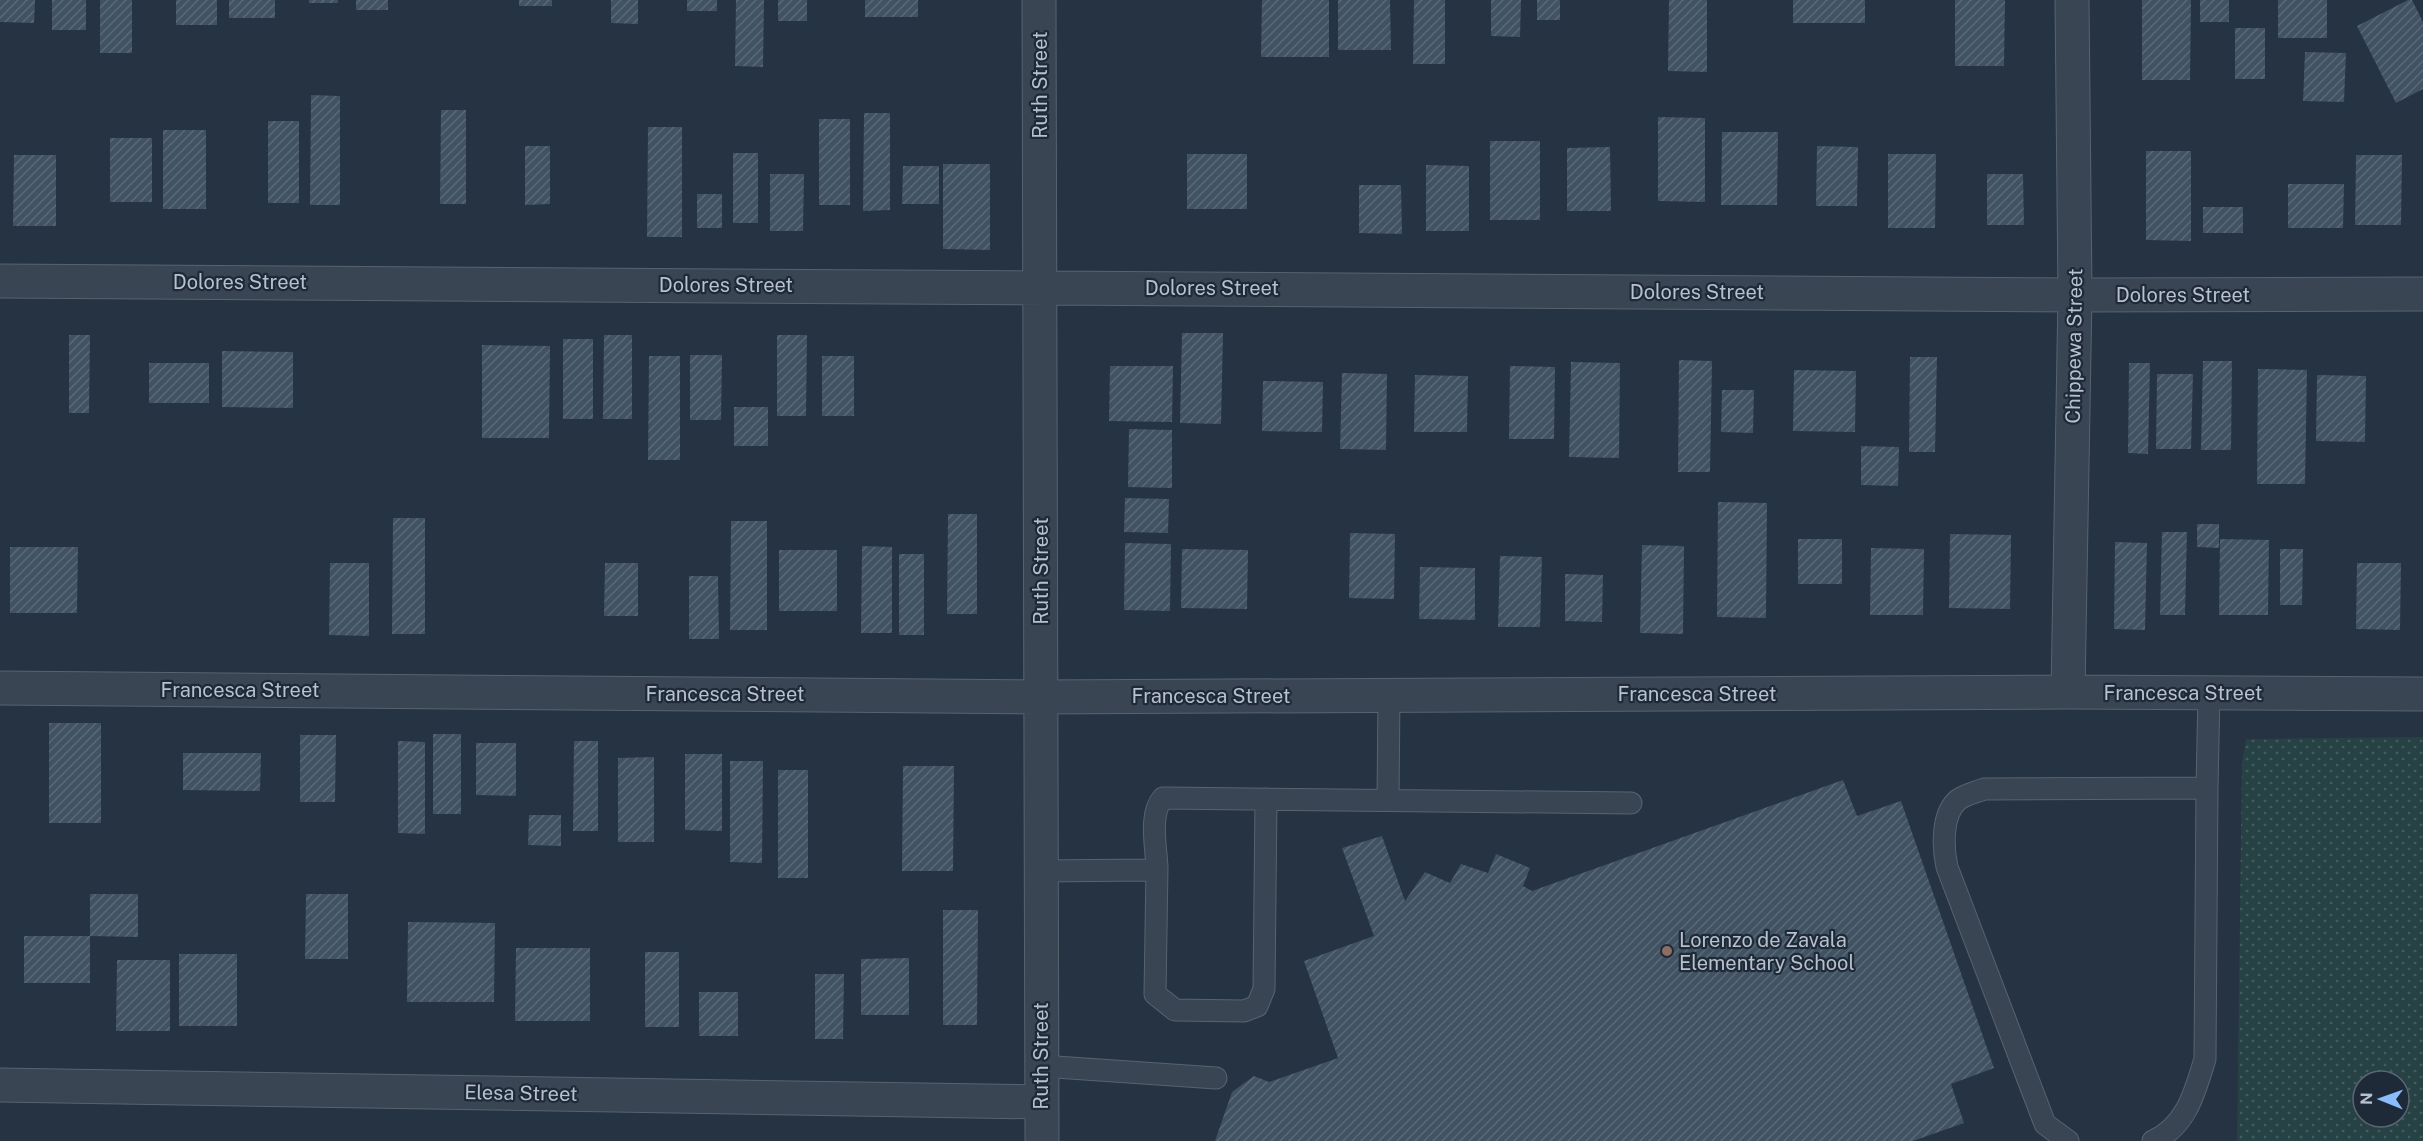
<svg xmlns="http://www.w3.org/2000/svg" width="2423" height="1141" font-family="'Public Sans',sans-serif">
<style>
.park{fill:url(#park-dots);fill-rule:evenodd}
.building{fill:url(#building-hatch)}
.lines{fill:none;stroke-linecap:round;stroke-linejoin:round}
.service-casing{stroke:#586370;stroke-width:23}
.minor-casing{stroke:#586370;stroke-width:35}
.service{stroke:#3a4553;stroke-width:21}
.minor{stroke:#3a4553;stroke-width:33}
.education-dot{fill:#8d6e63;stroke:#1e2a38;stroke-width:2}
.labels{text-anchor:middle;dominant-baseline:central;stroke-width:4.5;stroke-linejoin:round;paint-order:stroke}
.street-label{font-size:20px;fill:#b7c0cc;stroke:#1e2a38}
.poi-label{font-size:20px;fill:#b7c0cc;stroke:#1e2a38;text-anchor:start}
</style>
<defs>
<pattern id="park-dots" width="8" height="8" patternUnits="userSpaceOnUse" patternTransform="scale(1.5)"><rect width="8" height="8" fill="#274244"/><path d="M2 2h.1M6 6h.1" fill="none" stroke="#445c5e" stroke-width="1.8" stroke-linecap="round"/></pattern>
<pattern id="building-hatch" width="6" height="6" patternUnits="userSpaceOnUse" patternTransform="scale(1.5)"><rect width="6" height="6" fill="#415262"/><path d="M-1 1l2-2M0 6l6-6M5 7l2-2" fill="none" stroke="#5a6977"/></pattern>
</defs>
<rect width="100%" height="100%" fill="#253343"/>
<path class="park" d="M 2423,737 L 2423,1141 L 2237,1141 L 2242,762 L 2246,739 ZM 2363,1081 L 2399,1081 L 2399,1117 L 2363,1117 Z"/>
<path class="building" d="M 0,0 L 35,0 L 34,23 L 0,22 Z
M 52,0 L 86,0 L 86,30 L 52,30 Z
M 100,0 L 132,0 L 132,53 L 100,53 Z
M 176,0 L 217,0 L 217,25 L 176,25 Z
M 229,0 L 275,0 L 275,18 L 229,18 Z
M 309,0 L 338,0 L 338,3 L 309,3 Z
M 356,0 L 388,0 L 388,10 L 356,10 Z
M 519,0 L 552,0 L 552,6 L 519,6 Z
M 611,0 L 638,0 L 638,24 L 611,23 Z
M 687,0 L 717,0 L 717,11 L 687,11 Z
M 736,0 L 764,0 L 763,67 L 735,66 Z
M 778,0 L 807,0 L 807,21 L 778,21 Z
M 865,0 L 918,0 L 918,17 L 865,17 Z
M 1262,0 L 1329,0 L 1329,57 L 1261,57 Z
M 1338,0 L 1390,0 L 1391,50 L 1338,50 Z
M 1414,0 L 1445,0 L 1445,64 L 1413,64 Z
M 1491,0 L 1521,0 L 1520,37 L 1491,36 Z
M 1537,0 L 1560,0 L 1560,20 L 1537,20 Z
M 1669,0 L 1707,0 L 1707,72 L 1668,71 Z
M 1793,0 L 1865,0 L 1865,23 L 1793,23 Z
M 1955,0 L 2005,0 L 2004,66 L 1955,66 Z
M 2142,0 L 2191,0 L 2190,80 L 2142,80 Z
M 2200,0 L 2229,0 L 2229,22 L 2200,22 Z
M 2278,0 L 2327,0 L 2327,38 L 2278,38 Z
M 2408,0 L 2412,0 L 2423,22 L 2423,89 L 2396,103 L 2357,26 Z
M 2235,28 L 2265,28 L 2265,79 L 2235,79 Z
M 2305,52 L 2346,53 L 2344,102 L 2303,101 Z
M 311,95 L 340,96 L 340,205 L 310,205 Z
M 441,110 L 466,110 L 466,204 L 440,204 Z
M 864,113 L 890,113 L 890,210 L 863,211 Z
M 1658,117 L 1705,118 L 1705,202 L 1658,201 Z
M 819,119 L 850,119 L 850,205 L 819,205 Z
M 268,121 L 299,121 L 299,203 L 268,203 Z
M 648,127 L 682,127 L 682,237 L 647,237 Z
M 163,130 L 206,130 L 206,209 L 163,209 Z
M 1722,132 L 1778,132 L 1777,205 L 1721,205 Z
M 110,138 L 152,138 L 152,202 L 110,202 Z
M 1490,141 L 1540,141 L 1540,220 L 1490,220 Z
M 525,146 L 550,146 L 550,204 L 525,205 Z
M 1817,146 L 1858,147 L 1857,206 L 1816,206 Z
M 1610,147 L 1611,211 L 1567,211 L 1567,148 Z
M 2146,151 L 2191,151 L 2191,241 L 2146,240 Z
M 733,153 L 758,153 L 758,223 L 733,223 Z
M 1187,154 L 1247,154 L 1247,209 L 1187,209 Z
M 1888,154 L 1936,154 L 1935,228 L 1888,228 Z
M 14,155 L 56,155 L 56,226 L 13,226 Z
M 2356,155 L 2402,155 L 2401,225 L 2355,225 Z
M 943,164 L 990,164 L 990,250 L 943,249 Z
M 1426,165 L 1469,166 L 1469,231 L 1426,231 Z
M 903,166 L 939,166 L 939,204 L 902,204 Z
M 770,174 L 804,174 L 803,231 L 770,231 Z
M 1987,174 L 2023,174 L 2024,225 L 1987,225 Z
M 2288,184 L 2344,184 L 2343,228 L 2288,228 Z
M 1359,185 L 1401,185 L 1402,234 L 1359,233 Z
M 697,194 L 722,194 L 722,228 L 697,228 Z
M 2203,207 L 2243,207 L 2243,233 L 2203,233 Z
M 1182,333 L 1223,333 L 1221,424 L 1180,423 Z
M 69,335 L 90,335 L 89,413 L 69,413 Z
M 604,335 L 632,335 L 632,419 L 603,419 Z
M 777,335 L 807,335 L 806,416 L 777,416 Z
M 563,339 L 593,339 L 593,419 L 563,419 Z
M 482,345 L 550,346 L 549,438 L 482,438 Z
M 222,351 L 293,352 L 293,408 L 222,407 Z
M 690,355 L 722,355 L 721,420 L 690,420 Z
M 649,356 L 680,356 L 680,460 L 648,460 Z
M 822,356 L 854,356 L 854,416 L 822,416 Z
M 1910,357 L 1937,357 L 1935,452 L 1909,452 Z
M 1679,360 L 1712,361 L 1710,472 L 1678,472 Z
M 2203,361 L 2232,361 L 2231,450 L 2201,450 Z
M 1571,362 L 1620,363 L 1619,458 L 1569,457 Z
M 149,363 L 209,363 L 209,403 L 149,403 Z
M 2129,363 L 2150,363 L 2148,454 L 2128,453 Z
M 1110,366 L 1173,366 L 1172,422 L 1109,421 Z
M 1510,366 L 1555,367 L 1554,439 L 1509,439 Z
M 2258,369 L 2307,370 L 2305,484 L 2257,484 Z
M 1794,370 L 1856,371 L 1855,432 L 1793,431 Z
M 1342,373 L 1387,374 L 1386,450 L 1340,449 Z
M 2157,374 L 2193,374 L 2191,449 L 2156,449 Z
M 1415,375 L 1468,376 L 1467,432 L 1414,432 Z
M 2317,375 L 2366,376 L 2365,442 L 2316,441 Z
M 1263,381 L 1323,382 L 1322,432 L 1262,431 Z
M 1722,390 L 1754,390 L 1753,433 L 1721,432 Z
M 734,407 L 768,407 L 768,446 L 734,446 Z
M 1129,429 L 1172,430 L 1172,488 L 1128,487 Z
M 1861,446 L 1899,447 L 1898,486 L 1861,485 Z
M 1125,498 L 1169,499 L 1168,533 L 1124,532 Z
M 1718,502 L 1767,503 L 1766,618 L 1717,617 Z
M 948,514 L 977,514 L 977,614 L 947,614 Z
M 393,518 L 425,518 L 425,634 L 392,634 Z
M 731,521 L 767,521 L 767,630 L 730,630 Z
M 2197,524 L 2219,524 L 2219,548 L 2197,547 Z
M 2162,532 L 2187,532 L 2185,615 L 2160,615 Z
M 1350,533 L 1395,534 L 1394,599 L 1349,598 Z
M 1950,534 L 2011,535 L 2010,609 L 1949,608 Z
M 1798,539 L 1842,539 L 1842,584 L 1798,584 Z
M 2220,539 L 2269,540 L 2268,615 L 2219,615 Z
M 2115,542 L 2147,543 L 2145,630 L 2114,629 Z
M 1125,543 L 1171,544 L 1170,611 L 1124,610 Z
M 1642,545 L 1684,546 L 1683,634 L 1640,633 Z
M 862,546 L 892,547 L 892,633 L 861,633 Z
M 10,547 L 78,547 L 77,613 L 10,613 Z
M 1871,548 L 1924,549 L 1923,615 L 1870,615 Z
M 1182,549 L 1248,550 L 1247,609 L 1181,608 Z
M 2280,549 L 2303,549 L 2302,605 L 2280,605 Z
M 779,550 L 837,550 L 837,611 L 779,611 Z
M 899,554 L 924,554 L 924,635 L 899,635 Z
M 1500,556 L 1542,557 L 1540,627 L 1498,627 Z
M 330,563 L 369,563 L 369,636 L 329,635 Z
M 605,563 L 638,563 L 638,616 L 604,616 Z
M 2357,563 L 2401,563 L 2400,630 L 2356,629 Z
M 1420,567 L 1475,568 L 1475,620 L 1419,619 Z
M 1565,574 L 1603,575 L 1602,622 L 1565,621 Z
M 689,576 L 718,576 L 719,639 L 689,639 Z
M 49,723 L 101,723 L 101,823 L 49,823 Z
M 433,734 L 461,734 L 461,814 L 433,814 Z
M 300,735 L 336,735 L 335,802 L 300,802 Z
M 398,741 L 425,742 L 425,834 L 398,833 Z
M 574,741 L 598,741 L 598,831 L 573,831 Z
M 476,743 L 516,743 L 516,796 L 476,795 Z
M 183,753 L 261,753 L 260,791 L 183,790 Z
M 685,754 L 722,754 L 722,831 L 685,830 Z
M 654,757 L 654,842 L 618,842 L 618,758 Z
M 730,761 L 763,761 L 762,863 L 730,862 Z
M 903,766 L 954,766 L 953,871 L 902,871 Z
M 778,770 L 808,770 L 808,878 L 778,878 Z
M 1843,780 L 1857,816 L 1901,801 L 1994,1068 L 1951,1084 L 1964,1123 L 1913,1141 L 1215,1141 L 1232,1092 L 1254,1076 L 1269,1082 L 1338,1058 L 1304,961 L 1374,936 L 1342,848 L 1382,836 L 1405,901 L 1425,872 L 1450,883 L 1461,864 L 1488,873 L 1496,854 L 1530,868 L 1523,886 L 1532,891 Z
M 529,815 L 561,815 L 561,846 L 528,845 Z
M 90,894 L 138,894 L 138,937 L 90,936 Z
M 306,894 L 348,894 L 348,959 L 305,959 Z
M 943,910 L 978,910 L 977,1025 L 943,1025 Z
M 408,922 L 495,923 L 494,1002 L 407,1002 Z
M 24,936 L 90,936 L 90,983 L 24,983 Z
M 516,948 L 590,948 L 590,1021 L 515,1021 Z
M 645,952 L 679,952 L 679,1027 L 645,1027 Z
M 179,954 L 237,954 L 237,1026 L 179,1026 Z
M 909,958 L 909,1015 L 861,1015 L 861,959 Z
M 117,960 L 170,960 L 170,1031 L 116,1031 Z
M 815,974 L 844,974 L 843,1039 L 815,1039 Z
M 699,992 L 738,992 L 738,1036 L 699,1036 Z"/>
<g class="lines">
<defs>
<path id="service" d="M 1388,800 L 1389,695
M 1157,867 L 1155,994 L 1175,1010 L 1244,1011 L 1257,1006 L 1264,989 L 1266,799
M 1040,871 L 1148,870 L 1157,867 C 1156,847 1149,813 1163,798 L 1631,803
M 1041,1066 L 1216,1078
M 2068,1141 L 2045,1124 L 1947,867 C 1943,849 1941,814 1958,800 C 1964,795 1977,792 1984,789 L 2207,788
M 2153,1141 C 2187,1126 2195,1091 2205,1059 L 2207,788 L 2209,693"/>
<path id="minor" d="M 1039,0 L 1042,1141
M 0,281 L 2075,295 L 2423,294
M 0,688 L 1040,697 L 2068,692 L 2423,694
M 2068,692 L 2075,295 L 2072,0
M 0,1085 L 1041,1102"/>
</defs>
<use href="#service" class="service-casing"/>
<use href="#minor" class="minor-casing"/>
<use href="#service" class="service"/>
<use href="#minor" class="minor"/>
</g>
<circle class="education-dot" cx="1667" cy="951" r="6"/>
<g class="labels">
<g class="street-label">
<text transform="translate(1040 85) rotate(-90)">Ruth Street</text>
<text x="240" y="282">Dolores Street</text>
<text x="726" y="285">Dolores Street</text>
<text x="1212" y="288">Dolores Street</text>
<text x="1697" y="292">Dolores Street</text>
<text x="2183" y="295">Dolores Street</text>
<text transform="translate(2074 346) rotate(-89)">Chippewa Street</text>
<text transform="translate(1041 571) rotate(-90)">Ruth Street</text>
<text x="240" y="690">Francesca Street</text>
<text x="2183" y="693">Francesca Street</text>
<text x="725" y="694">Francesca Street</text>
<text x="1697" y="694">Francesca Street</text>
<text x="1211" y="696">Francesca Street</text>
<text transform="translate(1041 1056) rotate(-90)">Ruth Street</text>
<text transform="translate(521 1093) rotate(1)">Elesa Street</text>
</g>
<g class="poi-label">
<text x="1679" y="940">Lorenzo de Zavala<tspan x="1679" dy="23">Elementary School</tspan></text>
</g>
</g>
<g transform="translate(2381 1099) rotate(271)"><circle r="28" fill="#1e2a38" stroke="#5b6673" stroke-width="1.5"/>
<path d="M0-4.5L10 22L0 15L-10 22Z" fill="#8bbdfd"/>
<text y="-9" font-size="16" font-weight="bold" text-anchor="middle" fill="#b7c0cc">N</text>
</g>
</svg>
